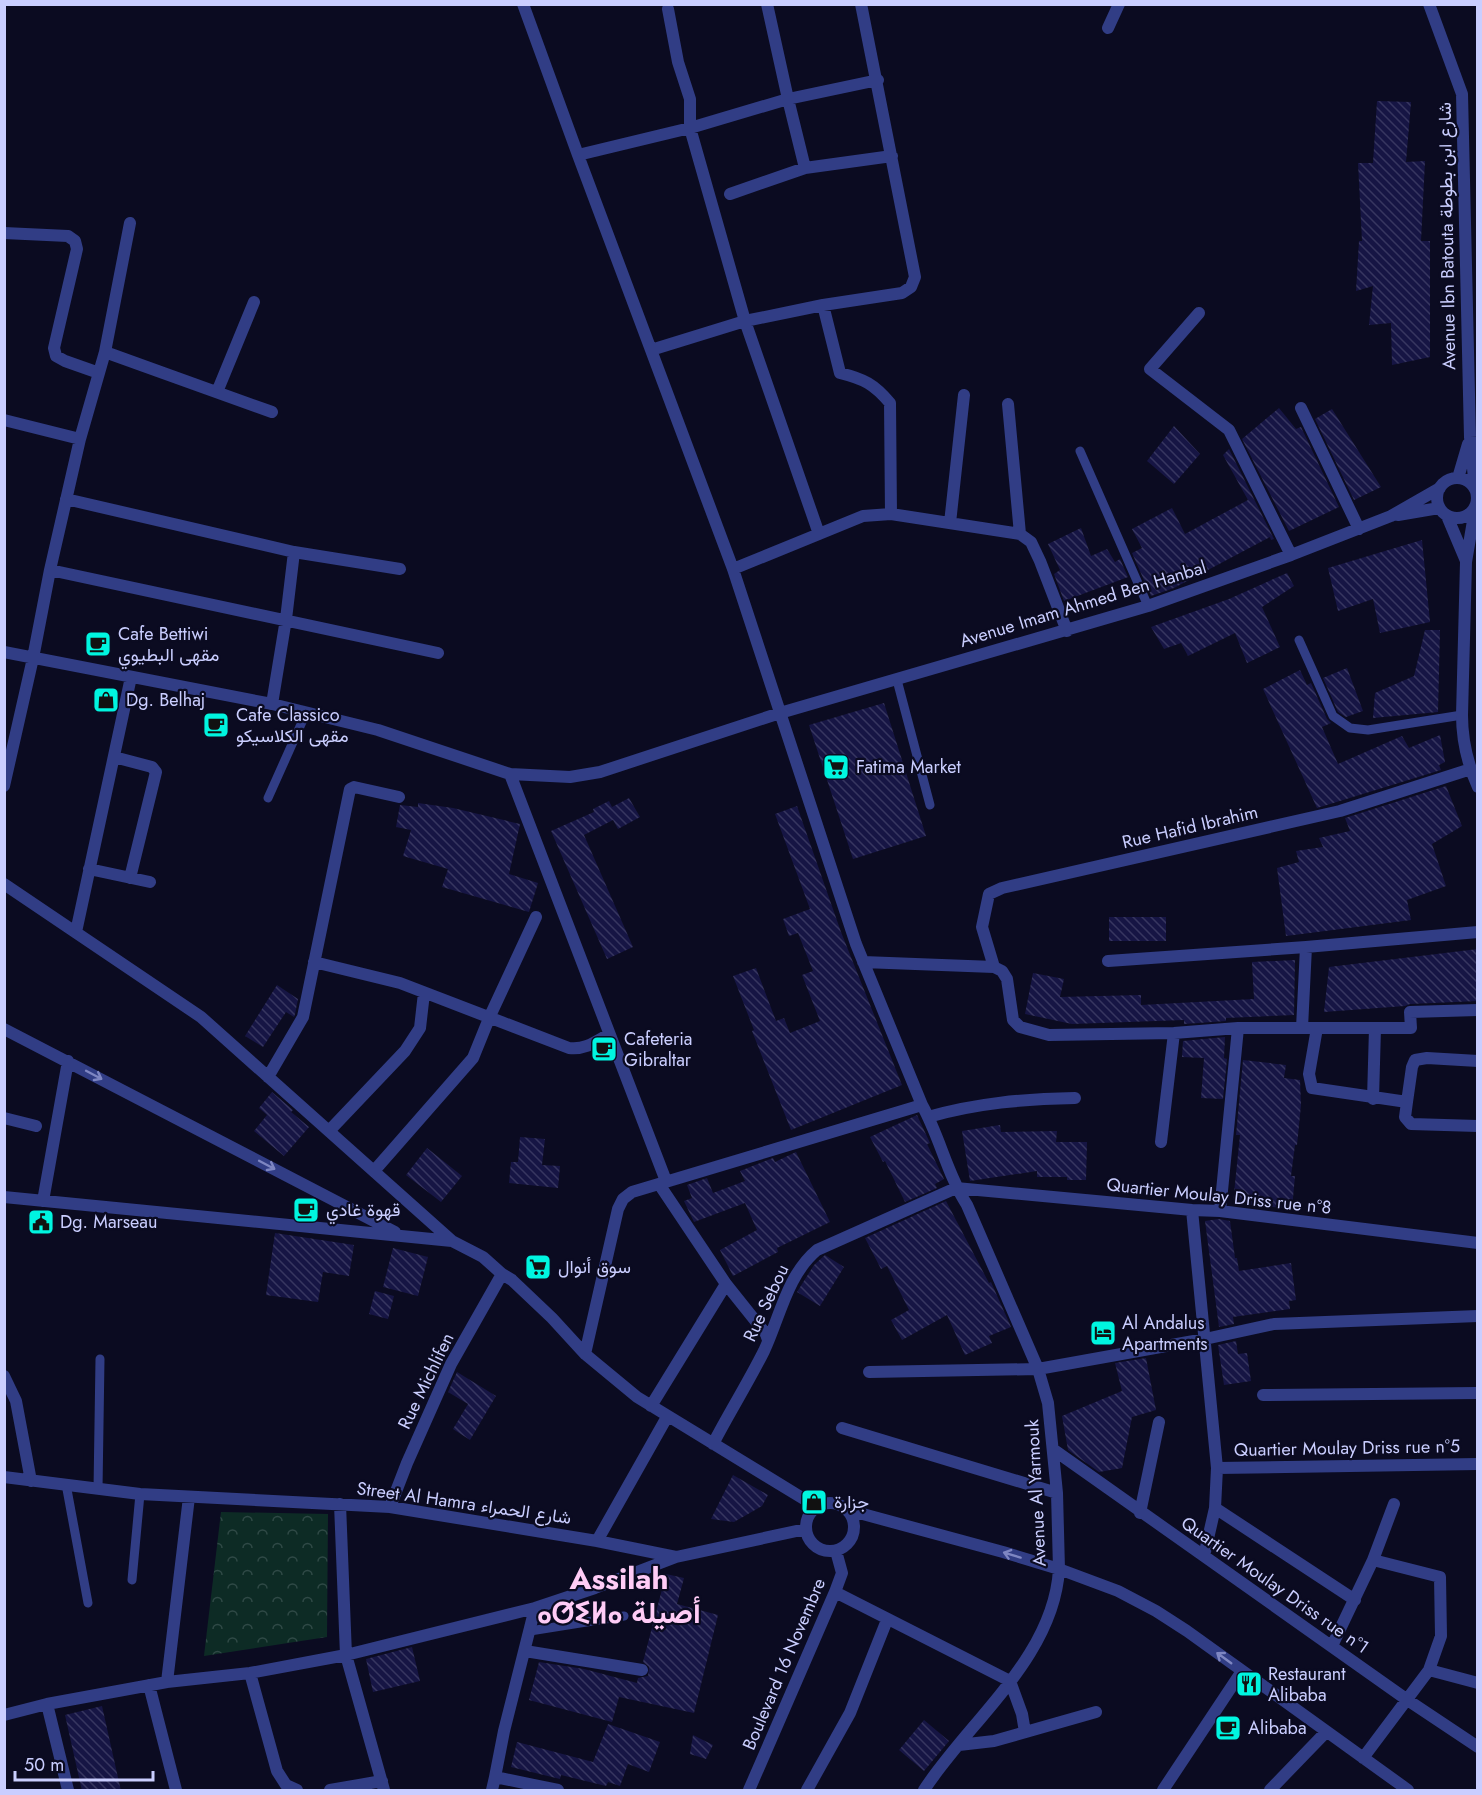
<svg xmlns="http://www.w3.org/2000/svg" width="1482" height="1795" font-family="Jost,Vazirmatn,'Noto Sans Tifinagh',sans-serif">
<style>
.park{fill:url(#park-crowns)}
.building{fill:url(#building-back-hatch)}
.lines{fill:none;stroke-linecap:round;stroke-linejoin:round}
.lane{stroke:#313d85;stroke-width:9}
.street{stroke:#313d85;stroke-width:12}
.oneway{stroke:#7e86c2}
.labels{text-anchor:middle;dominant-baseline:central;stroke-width:4.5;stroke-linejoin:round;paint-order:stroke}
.street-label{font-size:18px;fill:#caceff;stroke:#0b0b21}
.poi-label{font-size:18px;fill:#caceff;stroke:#0b0b21;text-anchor:start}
.town-label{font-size:30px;font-weight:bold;fill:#ffccf6;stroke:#0b0b21}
</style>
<defs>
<pattern id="park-crowns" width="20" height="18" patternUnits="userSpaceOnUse" patternTransform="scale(1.5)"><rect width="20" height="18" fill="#0d2b25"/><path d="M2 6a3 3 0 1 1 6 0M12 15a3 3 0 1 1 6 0" fill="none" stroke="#2f4946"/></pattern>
<pattern id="building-back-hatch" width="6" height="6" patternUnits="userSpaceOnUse" patternTransform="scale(1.5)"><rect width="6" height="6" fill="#161544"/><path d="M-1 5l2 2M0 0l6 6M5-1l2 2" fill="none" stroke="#373660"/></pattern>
</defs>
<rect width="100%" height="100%" fill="#0b0b21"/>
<path class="park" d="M 221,1512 L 328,1514 L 327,1637 L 204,1656 Z"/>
<path class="building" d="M 1377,101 L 1411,102 L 1406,162 L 1425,161 L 1421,241 L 1430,241 L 1430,357 L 1392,365 L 1391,323 L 1369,325 L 1373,286 L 1356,291 L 1359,241 L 1362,241 L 1358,163 L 1373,163 Z
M 1279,408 L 1296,429 L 1301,427 L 1339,507 L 1289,531 L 1242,439 Z
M 1332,409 L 1381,487 L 1354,500 L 1315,419 Z
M 1174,426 L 1200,454 L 1174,484 L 1147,461 Z
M 1229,449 L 1274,539 L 1271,540 L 1270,537 L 1174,588 L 1151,596 L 1132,553 L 1142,548 L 1132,529 L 1172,508 L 1185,534 L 1248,500 L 1223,455 Z
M 1081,528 L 1091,556 L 1107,549 L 1115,562 L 1120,559 L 1128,577 L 1064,601 L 1054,574 L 1060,570 L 1048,544 Z
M 1422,540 L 1430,622 L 1380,633 L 1373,599 L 1338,611 L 1328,568 Z
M 1287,573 L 1294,586 L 1262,607 L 1280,647 L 1247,663 L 1235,633 L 1188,656 L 1181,643 L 1164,649 L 1151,627 L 1229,599 Z
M 1425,630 L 1440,630 L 1438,712 L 1373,718 L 1375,693 L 1414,676 Z
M 1347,668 L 1363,711 L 1346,717 L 1338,712 L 1323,678 Z
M 1300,670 L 1307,685 L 1311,683 L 1327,719 L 1331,723 L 1322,727 L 1338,764 L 1402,736 L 1409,748 L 1440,735 L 1445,762 L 1439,765 L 1441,770 L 1317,808 L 1263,689 Z
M 884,703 L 926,836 L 853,859 L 809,725 Z
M 1446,786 L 1462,826 L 1432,844 L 1446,886 L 1407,900 L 1411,920 L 1286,936 L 1277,868 L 1299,862 L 1296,851 L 1323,847 L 1319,838 L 1350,831 L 1345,818 Z
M 629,798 L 640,817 L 618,829 L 613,820 L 584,835 L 633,947 L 607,959 L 551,831 L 594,812 L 593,809 L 609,801 L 612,807 Z
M 418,803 L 453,808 L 520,824 L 509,874 L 538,883 L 529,912 L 442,887 L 448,869 L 403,856 L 411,830 L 396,827 L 400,805 L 418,807 Z
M 797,806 L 841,932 L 902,1085 L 791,1130 L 752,1031 L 754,1030 L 733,976 L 756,968 L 776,1021 L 784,1018 L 790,1033 L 820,1021 L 802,975 L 813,971 L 798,933 L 789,936 L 783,919 L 810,909 L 775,814 Z
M 1109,917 L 1166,917 L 1166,941 L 1109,941 Z
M 1478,949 L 1478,1001 L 1410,1004 L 1405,1006 L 1324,1012 L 1329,967 Z
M 1295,960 L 1294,1015 L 1226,1018 L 1226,1021 L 1184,1024 L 1184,1020 L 1072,1024 L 1025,1014 L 1033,973 L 1064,979 L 1060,997 L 1141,995 L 1141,1005 L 1254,999 L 1252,962 Z
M 277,985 L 298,999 L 295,1014 L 294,1017 L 286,1012 L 263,1047 L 245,1036 Z
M 1225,1037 L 1224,1058 L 1227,1059 L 1223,1099 L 1201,1098 L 1204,1058 L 1182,1057 L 1183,1041 Z
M 1243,1060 L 1286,1065 L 1284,1078 L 1300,1080 L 1301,1105 L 1297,1145 L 1295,1145 L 1291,1176 L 1295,1176 L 1292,1209 L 1233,1203 L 1240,1135 L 1236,1135 Z
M 272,1092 L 293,1110 L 291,1112 L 309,1127 L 284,1156 L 254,1131 L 267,1115 L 259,1108 Z
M 917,1115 L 930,1143 L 927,1144 L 944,1179 L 935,1184 L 937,1188 L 905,1202 L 885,1161 L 883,1162 L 870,1137 Z
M 1000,1125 L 1001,1132 L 1057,1131 L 1056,1142 L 1087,1142 L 1086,1180 L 1067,1180 L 1067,1177 L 1037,1177 L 1037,1171 L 970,1181 L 962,1131 Z
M 520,1137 L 545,1139 L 542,1165 L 560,1166 L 558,1188 L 509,1183 L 511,1162 L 518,1162 Z
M 427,1148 L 462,1176 L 441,1202 L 406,1175 Z
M 796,1152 L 830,1222 L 777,1248 L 778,1252 L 733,1276 L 720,1250 L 757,1230 L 745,1203 L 694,1222 L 684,1201 L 692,1198 L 687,1185 L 707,1178 L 713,1193 L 745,1181 L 740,1171 L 773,1158 L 775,1162 Z
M 946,1201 L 989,1283 L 991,1282 L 1011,1327 L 989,1336 L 992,1343 L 965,1355 L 947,1315 L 902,1340 L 891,1320 L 909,1310 L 887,1266 L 881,1269 L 865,1238 Z
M 1219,1219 L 1230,1221 L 1235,1258 L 1237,1258 L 1239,1271 L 1291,1263 L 1296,1300 L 1289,1301 L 1290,1309 L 1233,1317 L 1234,1324 L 1219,1327 L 1205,1221 Z
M 275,1233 L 354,1245 L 349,1276 L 323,1272 L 318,1302 L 266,1295 Z
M 393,1248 L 428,1257 L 418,1296 L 383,1287 Z
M 825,1255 L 844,1267 L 820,1306 L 797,1292 L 814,1265 Z
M 375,1291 L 394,1296 L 388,1319 L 369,1314 Z
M 1236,1341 L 1238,1354 L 1247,1353 L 1251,1381 L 1224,1385 L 1218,1345 Z
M 1146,1358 L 1156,1410 L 1132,1417 L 1122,1468 L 1099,1472 L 1068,1450 L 1062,1416 L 1122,1391 L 1115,1363 Z
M 457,1372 L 496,1396 L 470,1440 L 453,1429 L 468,1404 L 448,1392 Z
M 733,1475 L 768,1495 L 762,1506 L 734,1522 L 711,1519 Z
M 666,1574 L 684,1578 L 677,1604 L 718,1615 L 694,1713 L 619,1697 L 612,1722 L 529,1700 L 539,1662 L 584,1669 L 637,1683 L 638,1678 L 648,1676 L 649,1667 L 643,1662 Z
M 412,1647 L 420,1681 L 373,1692 L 366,1659 Z
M 102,1706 L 121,1791 L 82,1791 L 65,1715 Z
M 924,1720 L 949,1741 L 924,1771 L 899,1750 Z
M 608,1724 L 660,1742 L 649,1772 L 628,1764 L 620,1786 L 608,1782 L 606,1786 L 561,1775 L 560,1779 L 511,1767 L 517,1742 L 593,1762 Z
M 693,1735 L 713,1745 L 706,1759 L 690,1754 Z"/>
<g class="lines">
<path class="lane" d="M 1080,451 L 1148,606
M 1299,640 L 1333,716 L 1350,728 L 1368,730 L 1462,715
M 897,680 L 930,805
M 268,798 L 306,713
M 66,1484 L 88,1603
M 98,1489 L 100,1359
M 132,1580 L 140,1494
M 530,1631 L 624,1616"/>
<path class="street" d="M 523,4 L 578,155
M 767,4 L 788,99 L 805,168 L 892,156
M 1429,4 L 1462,94 L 1470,437 L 1475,489
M 668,9 L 678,62 L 690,99 L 690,128 L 745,321 L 819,534
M 1108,28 L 1119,4
M 730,194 L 805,168
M 4,233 L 68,236 L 75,241 L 77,249 L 54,348 L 56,356 L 65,361 L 99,373
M 823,305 L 840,373 C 864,379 874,384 890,403 L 891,514
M 1199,313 L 1150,369 L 1229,430 L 1291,555
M 651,350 L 745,321 L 823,305 L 902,293 L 911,287 L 915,277 L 861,4
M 105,352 L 272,412
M 217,392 L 254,302
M 1008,404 L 1020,534
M 1301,408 L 1359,529
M 4,420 L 80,439
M 1458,478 L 1468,444
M1437 498a20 20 0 1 1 40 0a20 20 0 1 1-40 0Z
M 66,499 L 294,552 L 400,569
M 1475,509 L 1466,562 L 1462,715 C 1462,739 1468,765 1478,787
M 1398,515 L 1439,508
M 1447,516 L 1466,561
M 950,523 L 964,395
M 733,569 L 863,516 L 891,514 L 1020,534 L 1031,542 L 1040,561 L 1067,631
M 50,570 L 438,653
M 4,652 L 272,704 L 378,730 L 510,774 L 570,777 L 600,772 L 780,713 L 1148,606 L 1291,555 L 1391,516 L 1440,488
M 272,704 L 286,619 L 294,552
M 114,757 L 152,767 L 156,772 L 130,878
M 510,774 L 666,1181
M 4,786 L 33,658 L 50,570 L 80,439 L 105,352 L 130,223
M 89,869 L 150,882
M 4,884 L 201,1017 L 452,1241
M 76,932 L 131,677
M 1108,961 L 1306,947 L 1478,932
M 314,962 L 400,983 L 569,1048 C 585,1050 595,1042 609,1034
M 863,962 L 994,967 L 1002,971 L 1007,979 L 1013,1020 L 1020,1027 L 1049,1035 L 1174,1033 L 1238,1028 L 1411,1028 L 1410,1012 L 1478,1010
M 994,967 L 982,927 L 989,894 L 1002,888 L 1340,811 L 1471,769
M 1302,1028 L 1306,947
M 1317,1028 L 1309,1074 L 1312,1088 L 1407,1102 L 1412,1067 L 1415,1060 L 1427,1058 L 1478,1061
M 4,1029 L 395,1232
M 268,1077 L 303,1017 L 350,789 L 354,787 L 399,797
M 1373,1099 L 1375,1028
M 1407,1102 L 1405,1117 L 1411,1124 L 1478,1126
M 922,1105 C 940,1137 947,1174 967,1205 L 1038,1369 L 1048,1403 L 1057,1493 L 1059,1569 C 1054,1657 969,1721 924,1790
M 928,1117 C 977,1103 1024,1099 1075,1098
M 4,1118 L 36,1126
M 329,1131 L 405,1051 L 420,1028 L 424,993
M 1161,1142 L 1174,1033
M 374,1171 L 473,1058 L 490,1016 L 536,917
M 659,1184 L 726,1284 L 766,1334 L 768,1340
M 4,1197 L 452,1241 L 483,1257 L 502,1274 L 512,1280 L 552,1318 L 585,1354 L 637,1397 L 817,1507
M 43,1201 L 68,1061
M 1192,1210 L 1217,1468 L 1215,1508 L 1204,1556
M 1220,1211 L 1238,1028
M 585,1354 L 618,1209 L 623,1199 L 632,1192 L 922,1105 L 856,944 L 733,569 L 578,155 L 690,128 L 788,99 L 878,80
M 869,1372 L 1038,1369 L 1205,1339 L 1274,1324 L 1478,1316
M 4,1376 L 16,1401 L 31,1481
M 1263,1395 L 1478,1393
M 651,1406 L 726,1284
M 842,1428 L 1057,1493
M 713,1444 C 729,1413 748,1383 764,1351 C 780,1317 787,1275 817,1250 L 956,1188 L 1192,1210 L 1220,1211 L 1478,1243
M 1054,1450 L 1406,1699 L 1478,1747
M 1217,1468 L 1478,1464
M 4,1477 L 140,1494 L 390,1507 L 597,1541 L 676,1557 L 806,1529
M806 1527a24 24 0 1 1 48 0a24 24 0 1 1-48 0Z
M 340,1504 L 346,1655 L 384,1790
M 390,1507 L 407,1463 L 451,1364 L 502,1274
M 1215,1508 L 1355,1600
M 848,1510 L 1003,1552 L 1059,1569 L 1118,1591 L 1156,1611 L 1187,1631 L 1408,1790
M 1140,1513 L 1159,1422
M 597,1541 L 667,1417
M 1373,1560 L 1440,1577 L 1441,1636 L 1429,1670
M 835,1592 L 1010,1681 L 1022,1714 L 1025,1732
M 535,1608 L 504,1731 L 495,1777 L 558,1790
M 1332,1646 L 1373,1560 L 1394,1504
M 525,1651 L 642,1670
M 250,1673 L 277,1771 L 286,1785 L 297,1790
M 167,1682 L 189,1497
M 149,1685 L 176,1790
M 47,1704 L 68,1790
M 4,1715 L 47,1704 L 167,1682 L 250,1673 L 346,1655 L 535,1608 L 595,1588 L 676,1557
M 959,1745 L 994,1741 L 1096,1712
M 1363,1758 L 1429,1670 L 1478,1683
M 330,1790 L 382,1781
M 492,1790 L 495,1777
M 749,1790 L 835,1592 L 842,1573 L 836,1551
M 807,1790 L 850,1713 L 887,1620
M 1163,1790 L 1242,1671
M 1270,1790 L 1326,1732"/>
</g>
<defs><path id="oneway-shaft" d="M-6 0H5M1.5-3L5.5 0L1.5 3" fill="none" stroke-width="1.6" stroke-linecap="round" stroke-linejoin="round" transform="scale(1.5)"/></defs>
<g class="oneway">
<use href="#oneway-shaft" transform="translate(94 1075) rotate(28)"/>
<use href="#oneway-shaft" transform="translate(267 1165) rotate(28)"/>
<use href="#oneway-shaft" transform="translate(1012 1555) rotate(-163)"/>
<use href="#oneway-shaft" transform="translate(1224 1658) rotate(-144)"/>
</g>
<defs>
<symbol id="cafe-square" viewBox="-11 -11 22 22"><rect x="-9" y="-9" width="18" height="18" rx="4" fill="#00f5e0" stroke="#0b0b21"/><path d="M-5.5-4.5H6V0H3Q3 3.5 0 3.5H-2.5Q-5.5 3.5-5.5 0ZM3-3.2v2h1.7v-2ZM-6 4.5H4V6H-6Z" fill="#111"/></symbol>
<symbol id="shop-square" viewBox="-11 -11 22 22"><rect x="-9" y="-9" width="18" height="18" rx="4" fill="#00f5e0" stroke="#0b0b21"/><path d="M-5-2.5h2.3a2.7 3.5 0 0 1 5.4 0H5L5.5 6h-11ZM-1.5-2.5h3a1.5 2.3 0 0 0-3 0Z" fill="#111"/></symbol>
<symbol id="supermarket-square" viewBox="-11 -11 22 22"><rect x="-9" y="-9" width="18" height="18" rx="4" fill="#00f5e0" stroke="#0b0b21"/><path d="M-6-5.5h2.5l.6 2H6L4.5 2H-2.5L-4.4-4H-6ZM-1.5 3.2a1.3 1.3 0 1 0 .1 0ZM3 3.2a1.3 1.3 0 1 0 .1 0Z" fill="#111"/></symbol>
<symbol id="civic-square" viewBox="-11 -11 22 22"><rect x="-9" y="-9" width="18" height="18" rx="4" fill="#00f5e0" stroke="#0b0b21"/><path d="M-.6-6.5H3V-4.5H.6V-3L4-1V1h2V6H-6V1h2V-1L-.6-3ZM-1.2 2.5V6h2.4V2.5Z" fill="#111"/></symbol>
<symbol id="hotel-square" viewBox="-11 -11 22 22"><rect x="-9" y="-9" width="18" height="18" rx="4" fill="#00f5e0" stroke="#0b0b21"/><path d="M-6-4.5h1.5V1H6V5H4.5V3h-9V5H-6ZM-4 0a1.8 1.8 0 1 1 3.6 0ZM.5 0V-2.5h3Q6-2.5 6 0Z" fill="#111"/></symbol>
<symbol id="restaurant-square" viewBox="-11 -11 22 22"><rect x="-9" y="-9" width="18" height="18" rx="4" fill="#00f5e0" stroke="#0b0b21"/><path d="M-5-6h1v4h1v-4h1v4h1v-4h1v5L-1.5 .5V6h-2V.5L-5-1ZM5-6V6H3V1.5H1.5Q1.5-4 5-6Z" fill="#111"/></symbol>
</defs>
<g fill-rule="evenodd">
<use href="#cafe-square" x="83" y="629" width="30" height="30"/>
<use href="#shop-square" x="91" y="685" width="30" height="30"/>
<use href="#cafe-square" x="201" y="710" width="30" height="30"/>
<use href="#supermarket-square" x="821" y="752" width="30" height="30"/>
<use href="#cafe-square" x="589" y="1034" width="30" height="30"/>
<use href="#cafe-square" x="291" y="1195" width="30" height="30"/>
<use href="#civic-square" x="26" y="1207" width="30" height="30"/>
<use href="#supermarket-square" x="523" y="1252" width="30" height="30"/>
<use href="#hotel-square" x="1088" y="1318" width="30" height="30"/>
<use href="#shop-square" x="799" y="1487" width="30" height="30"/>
<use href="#restaurant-square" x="1234" y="1669" width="30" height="30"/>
<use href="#cafe-square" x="1213" y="1713" width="30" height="30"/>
</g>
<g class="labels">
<g class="street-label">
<text transform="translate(1447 236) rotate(-91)">Avenue Ibn Batouta شارع ابن بطوطة</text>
<text transform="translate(1083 604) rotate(-17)">Avenue Imam Ahmed Ben Hanbal</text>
<text transform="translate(1190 827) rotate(-13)">Rue Hafid Ibrahim</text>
<text transform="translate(1219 1196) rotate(6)">Quartier Moulay Driss rue n°8</text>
<text transform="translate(766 1303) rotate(-65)">Rue Sebou</text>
<text transform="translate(426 1381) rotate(-64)">Rue Michlifen</text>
<text transform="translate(1347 1448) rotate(-1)">Quartier Moulay Driss rue n°5</text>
<text transform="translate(1036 1493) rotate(-93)">Avenue Al Yarmouk</text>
<text transform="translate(464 1503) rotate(8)">Street Al Hamra شارع الحمراء</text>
<text transform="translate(1275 1585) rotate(35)">Quartier Moulay Driss rue n°1</text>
<text transform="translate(784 1664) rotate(-67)">Boulevard 16 Novembre</text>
</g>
<g class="poi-label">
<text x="118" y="634">Cafe Bettiwi<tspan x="118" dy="21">مقهى البطيوي</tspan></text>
<text x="126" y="700">Dg. Belhaj</text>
<text x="236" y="715">Cafe Classico<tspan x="236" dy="21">مقهى الكلاسيكو</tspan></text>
<text x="856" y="767">Fatima Market</text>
<text x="624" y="1039">Cafeteria<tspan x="624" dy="21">Gibraltar</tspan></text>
<text x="326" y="1210">قهوة غادي</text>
<text x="60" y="1222">Dg. Marseau</text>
<text x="558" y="1267">سوق أنوال</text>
<text x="1122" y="1323">Al Andalus<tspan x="1122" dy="21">Apartments</tspan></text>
<text x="834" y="1502">جزارة</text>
<text x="1268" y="1674">Restaurant<tspan x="1268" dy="21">Alibaba</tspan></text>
<text x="1248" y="1728">Alibaba</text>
</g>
<g class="town-label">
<text x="619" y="1578">Assilah<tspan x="619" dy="34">ⴰⵚⵉⵍⴰ أصيلة</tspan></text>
</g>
</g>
<rect width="1482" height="1795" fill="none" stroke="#caceff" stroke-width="12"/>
<path d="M15 1771v9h138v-9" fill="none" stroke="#caceff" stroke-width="3"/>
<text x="24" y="1771" font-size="18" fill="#caceff" stroke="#0b0b21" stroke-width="4.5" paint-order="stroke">50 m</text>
</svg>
